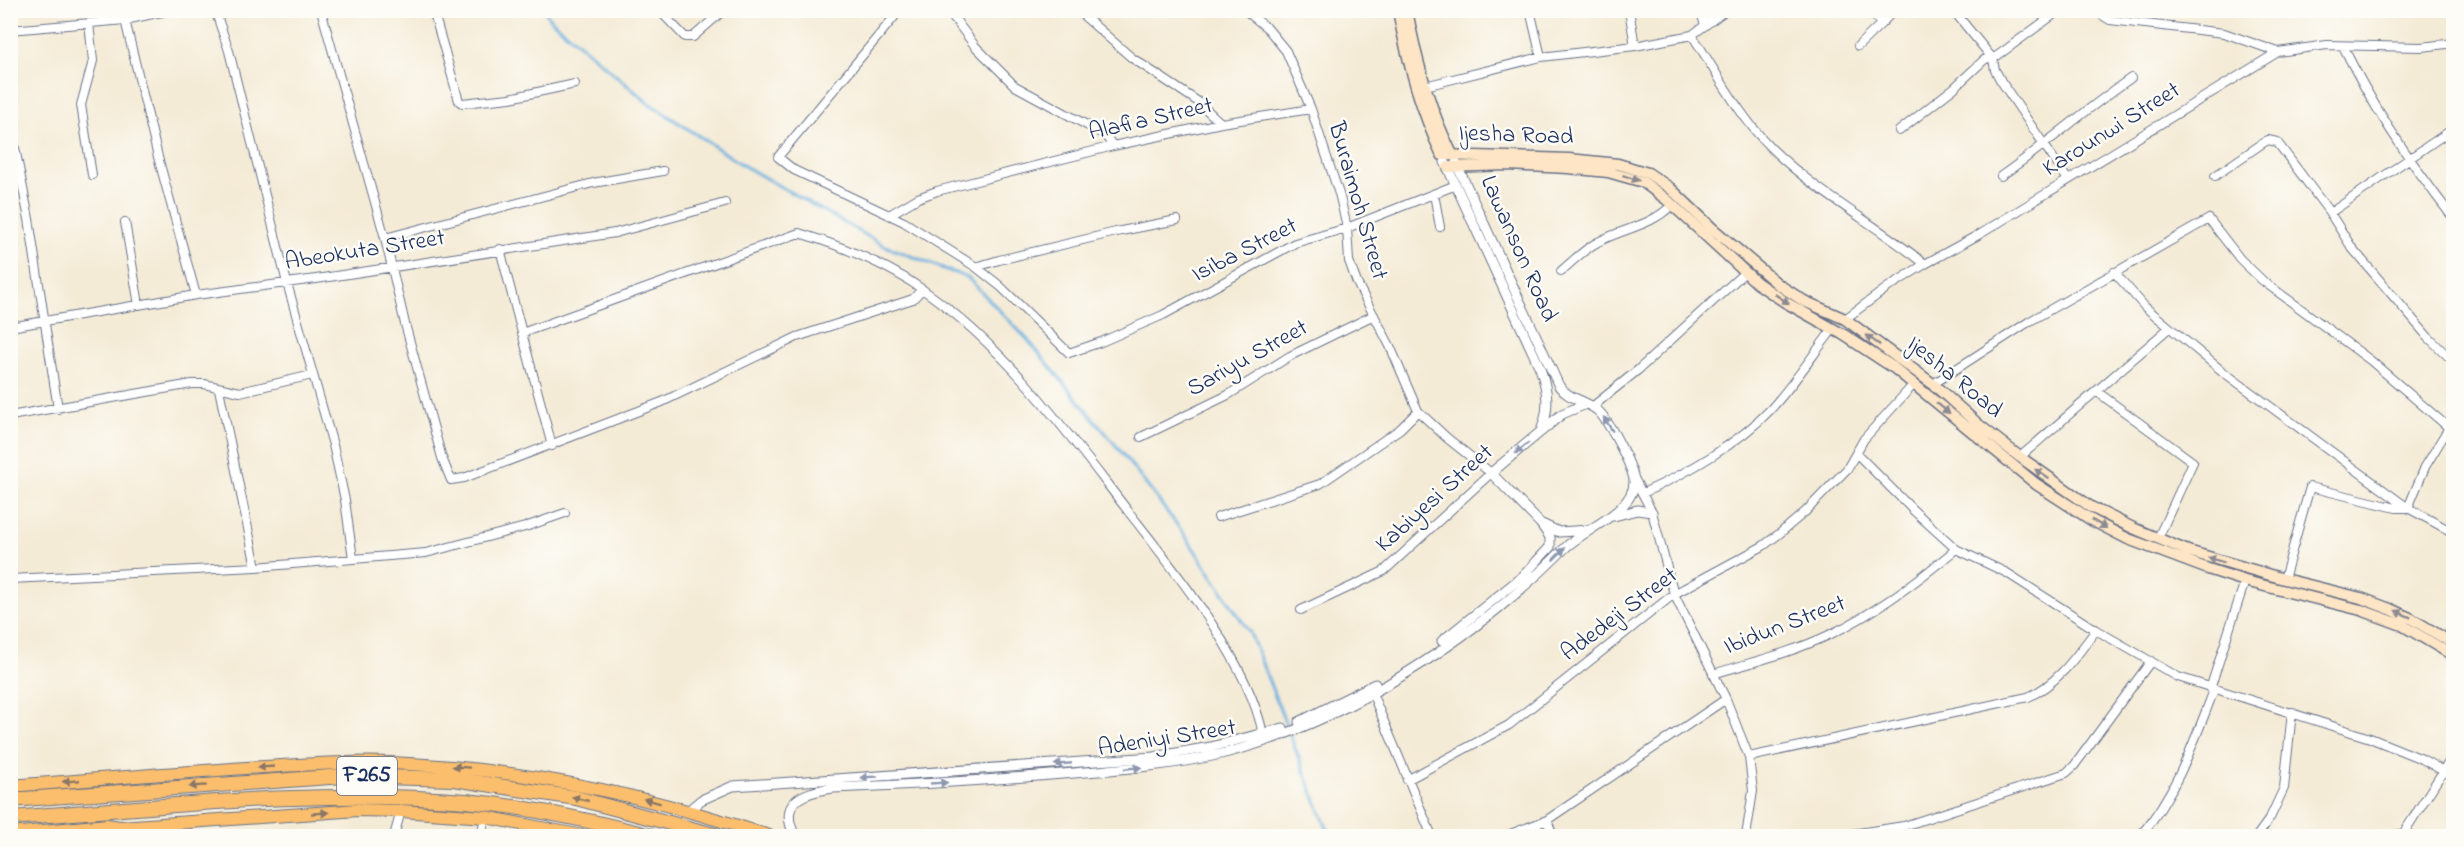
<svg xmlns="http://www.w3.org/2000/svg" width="2464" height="847" font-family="'Indie Flower',sans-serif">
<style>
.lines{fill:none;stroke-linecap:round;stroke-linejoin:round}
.stream{stroke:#68afdf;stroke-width:3}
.minor-casing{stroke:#677188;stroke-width:10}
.tertiary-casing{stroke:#677188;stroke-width:11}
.secondary-casing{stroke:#677188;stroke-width:13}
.primary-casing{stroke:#677188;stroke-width:14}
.motorway-casing{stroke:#677188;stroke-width:16}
.minor{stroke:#fff;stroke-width:8}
.tertiary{stroke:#fff;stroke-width:9}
.secondary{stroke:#fde5c5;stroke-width:10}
.primary{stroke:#fabe6d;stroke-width:12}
.motorway{stroke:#fabe6d;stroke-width:14}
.oneway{fill:#8c8a92}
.oneway2{fill:#8d97ae}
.oneway3{fill:#8a7666}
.labels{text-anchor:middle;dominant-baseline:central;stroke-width:5;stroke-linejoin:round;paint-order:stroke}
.shield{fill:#fdfcf7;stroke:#5f6c8c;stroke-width:1.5}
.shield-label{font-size:22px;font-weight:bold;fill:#1b2f5e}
.street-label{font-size:24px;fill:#1b2f5e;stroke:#fdfcf7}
</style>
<rect width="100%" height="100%" fill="#fdfcf7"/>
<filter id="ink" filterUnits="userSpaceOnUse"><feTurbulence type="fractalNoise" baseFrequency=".0167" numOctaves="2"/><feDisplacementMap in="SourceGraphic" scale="12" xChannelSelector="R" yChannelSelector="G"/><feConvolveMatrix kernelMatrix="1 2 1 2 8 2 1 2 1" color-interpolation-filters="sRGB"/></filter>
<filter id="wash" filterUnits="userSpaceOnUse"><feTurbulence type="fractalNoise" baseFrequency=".008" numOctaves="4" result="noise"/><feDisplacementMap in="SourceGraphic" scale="24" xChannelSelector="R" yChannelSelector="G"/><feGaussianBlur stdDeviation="1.35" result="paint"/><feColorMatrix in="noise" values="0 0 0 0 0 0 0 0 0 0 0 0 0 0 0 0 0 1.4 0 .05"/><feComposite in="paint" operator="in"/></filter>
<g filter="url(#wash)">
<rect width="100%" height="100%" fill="#f4ebd6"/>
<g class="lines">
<path class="stream" d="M 545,10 L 549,18 L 647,102 L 746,167 L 885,246 L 968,278 L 1027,339 L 1118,448 L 1184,534 L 1250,633 L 1287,727
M 1289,733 L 1330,836"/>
</g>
</g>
<g filter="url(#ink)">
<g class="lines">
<defs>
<path id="minor" d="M 215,10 L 229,51 L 287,283 L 333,445 L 345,500 L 353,559
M 321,10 L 385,238 L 405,324 L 442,458 L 451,480 L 464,478 L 662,402 L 797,337 L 913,299 L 922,289
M 433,10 L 459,101 L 462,103 L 510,98 L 575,84
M 659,10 L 685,37 L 693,37 L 724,10
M 900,10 L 778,157 L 794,170 L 904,222 L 976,267 L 1000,286 L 1069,353 L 1101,342 L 1163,315 L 1295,243 L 1347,228 L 1456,185
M 948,10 L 975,46 L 1015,86 L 1105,135 L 1113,146
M 1077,10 L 1132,58 L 1197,101 L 1221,123
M 1530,10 L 1541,57
M 1629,10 L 1635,46
M 1700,10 L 1705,25
M 1870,10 L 1881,24 L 1894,10
M 1953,10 L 1993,59 L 1995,70 L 2001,81 L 2068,180
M 2094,10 L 2110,20 L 2224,33 L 2278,52
M 125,20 L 158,157 L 196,295
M 89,23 L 93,61 L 81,105 L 92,175
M 10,30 L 125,20 L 171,10
M 1692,35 C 1717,73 1739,116 1771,148 C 1817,193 1875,224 1925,264
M 1858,46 L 1881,24
M 2343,46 C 2373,108 2412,165 2454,219
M 1425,86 L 1541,57 L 1635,46 L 1692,35 L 1726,10
M 10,122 L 29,219 L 58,409
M 1899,131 L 1954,88 L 1984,60 L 1988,58 L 1993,59 L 2060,10
M 2001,176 C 2046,145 2086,109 2131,78
M 2215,176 L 2263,143 L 2268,140 L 2277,142 L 2330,213 L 2352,248 L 2428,337 L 2454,362
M 1434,194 L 1440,227
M 2330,213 L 2454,128
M 889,215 L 918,198 L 937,191 L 1113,146 L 1221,123 L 1311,109 L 1286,51 L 1268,29 L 1245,10
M 125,222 L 139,305
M 385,238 L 593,183 L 663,171
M 500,249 L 522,333 L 799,233 C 842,246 886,264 922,289 C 1007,348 1066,431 1128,511 C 1175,571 1248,660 1263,734
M 976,267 L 999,260 L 1116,232 L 1177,220
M 1561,271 C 1573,261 1584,249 1598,242 C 1623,228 1650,227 1672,205
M 2114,272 L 2145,307 L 2222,371 L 2408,508 L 2454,533
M 1845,319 L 1887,288 L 1925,264 L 1980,234 L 2278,52 L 2327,45 L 2422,47 L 2454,43
M 10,327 L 196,295 L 316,279 L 615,233 L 725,203
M 522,333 L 552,446
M 1933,384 L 2030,321 L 2209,219 L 2240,259 L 2263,281 L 2370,360 L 2448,427
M 219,389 L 256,567
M 2096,391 L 2193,462 L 2158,538
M 1592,407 L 1638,370 L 1745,272
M 10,416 L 192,384 L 204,384 L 240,392 L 312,375
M 1141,437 L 1228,395 L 1290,356 L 1374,315
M 1857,454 L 1913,510 L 1956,549 L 2007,573 L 2096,630 L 2178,677 L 2370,738 L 2422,759 L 2454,777
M 2020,457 L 2169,328
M 1634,478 L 1652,512 L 1674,594 L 1726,699 L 1749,757 L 1753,791 L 1746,836
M 1643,493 C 1685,474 1738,444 1770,410 C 1793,385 1812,356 1833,329
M 1218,517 L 1320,484 L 1400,429 L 1418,411
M 10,579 L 256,567 L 426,553 L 525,527 L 565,513
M 2284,579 L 2310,487 L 2396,508 L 2408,508 L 2425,467 L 2454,419
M 1301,610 L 1384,571 L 1491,473 L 1447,438 L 1418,411 L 1390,346 L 1357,283 L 1349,261 L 1347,228 L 1340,197 L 1311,109
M 1713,674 C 1753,662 1794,652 1831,634 C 1877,612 1917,582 1956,549
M 2210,689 L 2245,581
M 1372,693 L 1432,836
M 1749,757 L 2028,697 C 2058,684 2077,655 2096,630
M 1407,780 L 1509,725 L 1674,594 L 1763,546 L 1779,534 L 1805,512 L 1847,469 L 1864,439 L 1914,384
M 1547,820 L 1553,836
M 394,836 L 401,811
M 481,836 L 485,817
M 1505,836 L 1547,820 L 1726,699
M 1839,836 L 1904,826 L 2066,773 L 2074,766 L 2151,661
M 2140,836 C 2176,794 2194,742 2214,690
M 2257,836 L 2270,818 L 2284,788 L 2292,712
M 2383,836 L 2403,834 L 2454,754"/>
<path id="tertiary" d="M 1445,162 L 1540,368 C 1548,391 1550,408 1541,431
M 1614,516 L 1637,510 L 1652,512
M 1542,524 L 1559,532 L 1589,530
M 1442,641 L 1523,576 L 1550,547 L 1550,537 L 1540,523 L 1491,473 L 1562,414 L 1586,404
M 1299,722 L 1375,684
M 688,811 L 701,800 L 733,786 L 1154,757 L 1211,747 L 1283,728
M 795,836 C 777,801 804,792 833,788 C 913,785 994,780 1074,773 C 1120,769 1166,766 1212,756 C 1339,728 1475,639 1566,547 C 1585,529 1634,511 1634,482 C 1634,469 1608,419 1597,410 C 1585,400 1568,399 1559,386 L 1456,163"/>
<path id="secondary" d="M 1398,10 C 1407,60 1420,109 1442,155 L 1569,159 L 1618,164 L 1648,173 L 1670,188 L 1712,228 L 1779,285 L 1804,301 L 1845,319 L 1933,384 L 1979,425 L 2020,457 L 2091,507 L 2133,528 L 2188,551 L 2284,579 L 2361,598 L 2390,609 L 2412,619 L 2454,644
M 1407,10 C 1416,60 1429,109 1452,154
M 1448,167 L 1507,165 L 1568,168 L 1608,172 L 1643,182 L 1666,199 L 1757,283 L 1785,302 L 1844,335 L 1894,368 L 2036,484 L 2093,521 L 2128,539 L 2208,569 L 2245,581 L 2361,610 L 2402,625 L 2454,656"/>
<path id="primary" d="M 10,786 C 95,780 179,772 264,767 C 306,765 349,761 391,763 C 520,768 647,795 769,836
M 10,834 L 107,825 L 120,827 L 358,810 L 401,811 L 485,817 L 583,836"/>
<path id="motorway" d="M 10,800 L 344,776 L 454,779 L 576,798 L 718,836
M 10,818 C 162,807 314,788 466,801 C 528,807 589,820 650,836"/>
</defs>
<use href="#minor" class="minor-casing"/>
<use href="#tertiary" class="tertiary-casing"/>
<use href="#secondary" class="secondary-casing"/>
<use href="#primary" class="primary-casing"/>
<use href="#motorway" class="motorway-casing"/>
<use href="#minor" class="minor"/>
<use href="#tertiary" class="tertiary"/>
<use href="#secondary" class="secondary"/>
<use href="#primary" class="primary"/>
<use href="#motorway" class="motorway"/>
</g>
<defs><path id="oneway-solid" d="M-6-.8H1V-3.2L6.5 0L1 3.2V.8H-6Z" transform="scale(1.5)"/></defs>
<g class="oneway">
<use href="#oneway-solid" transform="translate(1631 178) rotate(18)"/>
<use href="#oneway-solid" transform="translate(1782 299) rotate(33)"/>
<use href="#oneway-solid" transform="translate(1873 340) rotate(-144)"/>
<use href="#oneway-solid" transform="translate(1943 408) rotate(39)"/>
<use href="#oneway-solid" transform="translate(2042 474) rotate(-145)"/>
<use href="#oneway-solid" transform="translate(2099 524) rotate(30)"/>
<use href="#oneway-solid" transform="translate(2216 560) rotate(-163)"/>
<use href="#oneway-solid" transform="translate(2403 614) rotate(-156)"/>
</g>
<g class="oneway2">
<use href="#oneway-solid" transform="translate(1608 424) rotate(-122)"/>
<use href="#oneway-solid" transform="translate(1522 448) rotate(141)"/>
<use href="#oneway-solid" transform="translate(1559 554) rotate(-45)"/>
<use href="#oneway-solid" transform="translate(1063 764) rotate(175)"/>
<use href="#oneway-solid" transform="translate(1133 768) rotate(-5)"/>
<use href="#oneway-solid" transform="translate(869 777) rotate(177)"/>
<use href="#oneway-solid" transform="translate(939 783) rotate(-3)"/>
</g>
<g class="oneway3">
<use href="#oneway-solid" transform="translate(266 767) rotate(177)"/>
<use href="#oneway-solid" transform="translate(461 767) rotate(-176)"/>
<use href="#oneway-solid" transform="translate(71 781) rotate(175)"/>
<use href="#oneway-solid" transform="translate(198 786) rotate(176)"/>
<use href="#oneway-solid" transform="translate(580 799) rotate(-167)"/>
<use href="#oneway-solid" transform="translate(652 801) rotate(-165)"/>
<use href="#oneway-solid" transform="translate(320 813) rotate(-4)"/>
</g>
</g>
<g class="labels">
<rect class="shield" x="337" y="757" width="60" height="38" rx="4.5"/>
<g class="shield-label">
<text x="367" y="776">F265</text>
</g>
<g class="street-label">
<text transform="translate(1151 120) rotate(-13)">Alafia Street</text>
<text transform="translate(2112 130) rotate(-32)">Karounwi Street</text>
<text transform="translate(1516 136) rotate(2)">Ijesha Road</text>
<text transform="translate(1357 201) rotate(74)">Buraimoh Street</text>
<text transform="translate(1518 249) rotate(66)">Lawanson Road</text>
<text transform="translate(365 251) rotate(-9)">Abeokuta Street</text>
<text transform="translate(1245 251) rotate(-27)">Isiba Street</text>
<text transform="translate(1248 359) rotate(-29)">Sariyu Street</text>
<text transform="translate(1954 378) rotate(39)">Ijesha Road</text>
<text transform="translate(1435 499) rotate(-42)">Kabiyesi Street</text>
<text transform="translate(1620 615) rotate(-37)">Adedeji Street</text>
<text transform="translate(1785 626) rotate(-21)">Ibidun Street</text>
<text transform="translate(1167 739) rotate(-9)">Adeniyi Street</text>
</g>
</g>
<rect width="2464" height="847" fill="none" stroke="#fdfcf7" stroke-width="36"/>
</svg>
